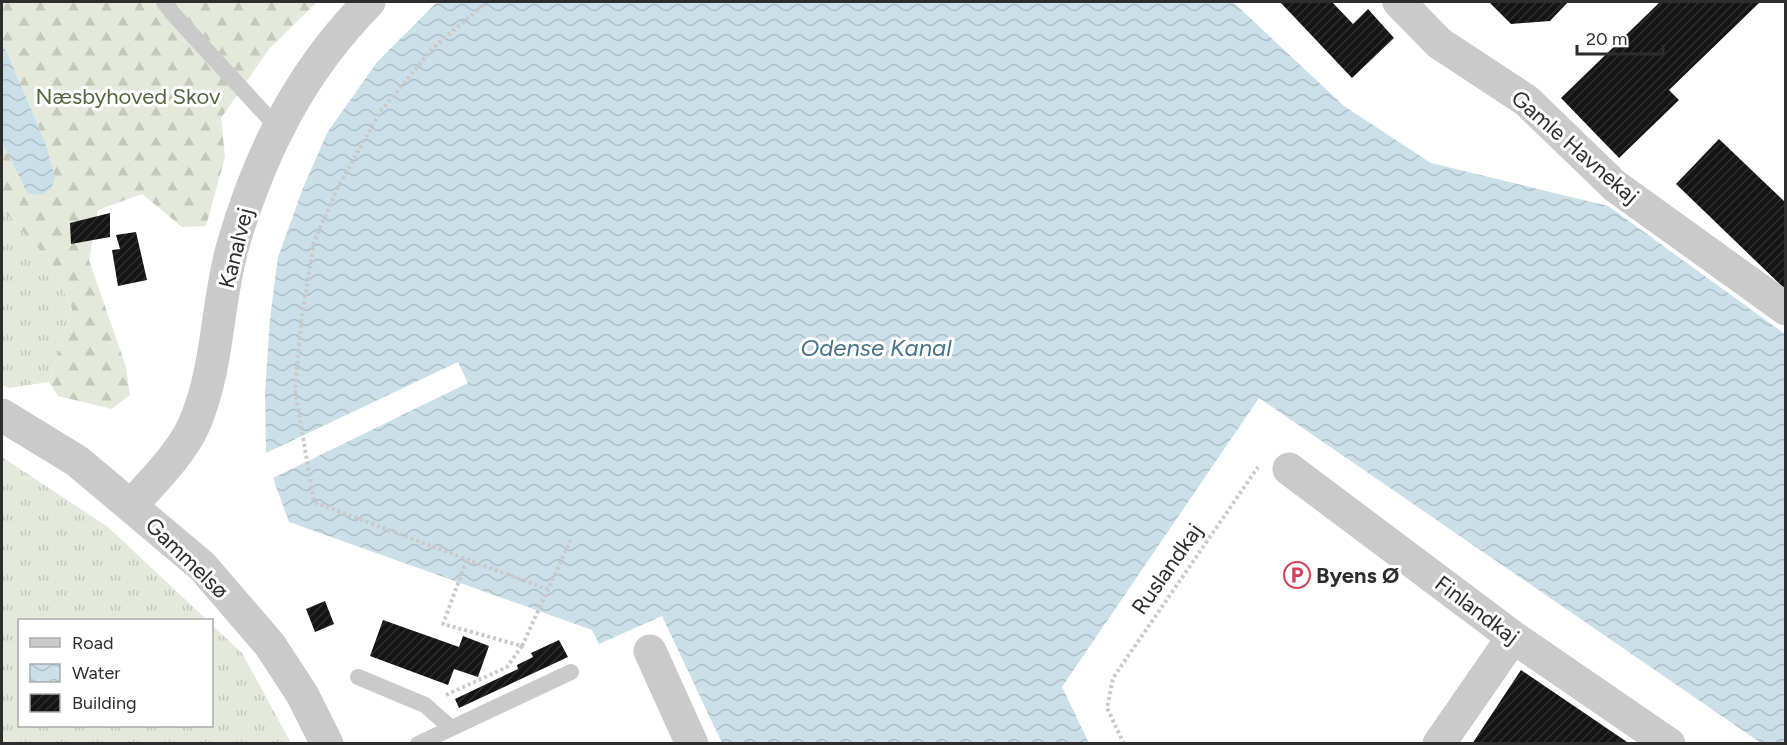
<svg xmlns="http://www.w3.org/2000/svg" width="1787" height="745" font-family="Figtree,sans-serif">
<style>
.grass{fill:url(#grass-tufts)}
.forest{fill:url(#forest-firs)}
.water{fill:url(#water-waves)}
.building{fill:url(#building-hatch)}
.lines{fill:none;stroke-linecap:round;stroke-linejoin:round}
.path{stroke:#cacaca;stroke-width:4;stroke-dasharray:3 3;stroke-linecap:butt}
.service{stroke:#cacaca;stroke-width:16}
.minor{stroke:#cacaca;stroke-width:33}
.tertiary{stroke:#cacaca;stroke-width:33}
.labels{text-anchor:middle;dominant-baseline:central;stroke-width:6;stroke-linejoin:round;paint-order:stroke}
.park-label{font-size:22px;fill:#54643f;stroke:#fff}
.street-label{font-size:22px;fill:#2d2d2d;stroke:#fff}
.poi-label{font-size:22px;font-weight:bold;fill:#2d2d2d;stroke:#fff;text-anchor:start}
.water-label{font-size:24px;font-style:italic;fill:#447387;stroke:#fff}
</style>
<defs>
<pattern id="grass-tufts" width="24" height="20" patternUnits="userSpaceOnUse" patternTransform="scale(1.5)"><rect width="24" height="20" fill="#e4e9dc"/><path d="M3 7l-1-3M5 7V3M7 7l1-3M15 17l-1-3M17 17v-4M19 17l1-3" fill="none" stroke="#c4c8bd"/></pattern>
<pattern id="forest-firs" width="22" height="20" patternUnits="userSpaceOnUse" patternTransform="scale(1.5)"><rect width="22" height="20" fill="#e4e9dc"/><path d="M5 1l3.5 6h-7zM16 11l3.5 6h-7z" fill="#c4c8bd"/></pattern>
<pattern id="water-waves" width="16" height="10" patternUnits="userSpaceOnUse" patternTransform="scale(1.5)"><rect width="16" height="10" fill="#cadfe8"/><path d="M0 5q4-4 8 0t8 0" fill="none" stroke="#aec0c7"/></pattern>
<pattern id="building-hatch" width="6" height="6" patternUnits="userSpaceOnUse" patternTransform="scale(1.5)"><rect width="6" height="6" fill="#141414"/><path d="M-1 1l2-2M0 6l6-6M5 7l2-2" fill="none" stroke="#2e2e2e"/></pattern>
</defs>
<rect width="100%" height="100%" fill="#fff"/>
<path class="grass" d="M 2,209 L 52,263 L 72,309 L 49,382 L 9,388 L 2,385 Z
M 2,457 L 108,527 L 207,620 L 20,620 L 20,726 L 212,726 L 212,625 L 242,653 L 291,743 L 2,743 Z"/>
<path class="forest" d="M 2,2 L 317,2 L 269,49 L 221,118 L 225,157 L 206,226 L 182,227 L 142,194 L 98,210 L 89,260 L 126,367 L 130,395 L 112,409 L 58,396 L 49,382 L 72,309 L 52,263 L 2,209 L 2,142 L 27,193 L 45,142 L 7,52 L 2,45 Z"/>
<path class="water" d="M 437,2 L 1233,2 L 1344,106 L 1431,163 L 1608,206 L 1785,334 L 1785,743 L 1761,743 L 1259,398 L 1062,687 L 1089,743 L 722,743 L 662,616 L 599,644 L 592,630 L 289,522 L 273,478 L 468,383 L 458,362 L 266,453 L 265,392 L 270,319 L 278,257 L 303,188 L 327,133 L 377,62 Z
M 2,45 L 7,52 L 45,142 L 55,178 L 51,189 L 41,195 L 27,193 L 2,142 Z"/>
<path class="building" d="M 1280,2 L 1332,2 L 1353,24 L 1368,9 L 1394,38 L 1352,78 Z
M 1489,2 L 1568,2 L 1550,21 L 1511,24 Z
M 1660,2 L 1760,2 L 1669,90 L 1679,100 L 1619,158 L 1561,98 Z
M 1719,139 L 1786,203 L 1786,290 L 1676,184 Z
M 110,213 L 110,237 L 71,244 L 70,223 Z
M 136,232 L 147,280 L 118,286 L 112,250 L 120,249 L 116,235 Z
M 325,601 L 334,624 L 315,632 L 306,609 Z
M 383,620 L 459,647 L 463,636 L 489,646 L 478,677 L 454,669 L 448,685 L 370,656 Z
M 559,640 L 568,657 L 459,708 L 455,699 L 518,669 L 517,665 L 533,657 L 531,653 Z
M 1521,670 L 1630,744 L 1472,744 Z"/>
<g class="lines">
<path class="path" d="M 487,2 L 433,48 L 380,112 L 337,189 L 314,242 L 301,323 L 295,390 L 314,502 L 549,590
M 522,646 L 571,539
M 446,695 L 507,667 L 522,646 L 443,624 L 467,559
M 1124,744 L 1107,708 L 1113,678 L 1258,467"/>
<path class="service" d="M 164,2 L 174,15 L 277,127
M 358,677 L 425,705 L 451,728
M 418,744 L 571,672"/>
<path class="minor" d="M 1399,2 L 1439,43 L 1527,101 L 1615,186 L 1786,309
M 1289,469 L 1513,637 L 1669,744
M 650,651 L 692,744
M 1439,744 L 1513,637"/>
<path class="tertiary" d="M 2,415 L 77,461 L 202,566 L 270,645 L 302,694 L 327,744
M 132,505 C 153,481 179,456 193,427 C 219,370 216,304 233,245 C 260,152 301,71 369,2"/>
</g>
<defs>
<symbol id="parking-ring" viewBox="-11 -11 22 22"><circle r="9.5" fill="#fff" stroke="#d34059" stroke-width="1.5"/><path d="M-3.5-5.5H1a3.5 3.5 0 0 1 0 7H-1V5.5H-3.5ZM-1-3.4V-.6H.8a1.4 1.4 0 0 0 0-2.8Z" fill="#d34059"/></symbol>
</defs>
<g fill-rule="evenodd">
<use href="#parking-ring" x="1282" y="560" width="30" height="30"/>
</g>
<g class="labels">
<g class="park-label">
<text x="128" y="96">Næsbyhoved Skov</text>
</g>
<g class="street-label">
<text transform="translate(1575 147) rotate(41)">Gamle Havnekaj</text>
<text transform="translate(236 248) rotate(-76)">Kanalvej</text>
<text transform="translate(187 558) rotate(44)">Gammelsø</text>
<text transform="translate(1167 569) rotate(-55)">Ruslandkaj</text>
<text transform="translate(1477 610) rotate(37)">Finlandkaj</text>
</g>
<g class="poi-label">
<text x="1316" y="575">Byens Ø</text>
</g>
<g class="water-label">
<text x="876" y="347">Odense Kanal</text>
</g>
</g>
<rect width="1787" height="745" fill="none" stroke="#2d2d2d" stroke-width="6"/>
<rect x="18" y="619" width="195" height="108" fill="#ffffff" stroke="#ababab" stroke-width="1.5"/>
<rect x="30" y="638" width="30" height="9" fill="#cacaca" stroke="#ababab" stroke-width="1.5"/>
<text x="72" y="649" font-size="18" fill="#2d2d2d">Road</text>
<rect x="30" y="664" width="30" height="18" fill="url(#water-waves)" stroke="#ababab" stroke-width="1.5"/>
<text x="72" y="679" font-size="18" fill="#2d2d2d">Water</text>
<rect x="30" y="694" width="30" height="18" fill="url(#building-hatch)" stroke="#ababab" stroke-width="1.5"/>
<text x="72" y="709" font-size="18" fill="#2d2d2d">Building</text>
<path d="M1577 45v9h86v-9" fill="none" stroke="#2d2d2d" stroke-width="3"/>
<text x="1586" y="45" font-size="18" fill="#2d2d2d" stroke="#ffffff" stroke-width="4.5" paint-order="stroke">20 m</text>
</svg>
